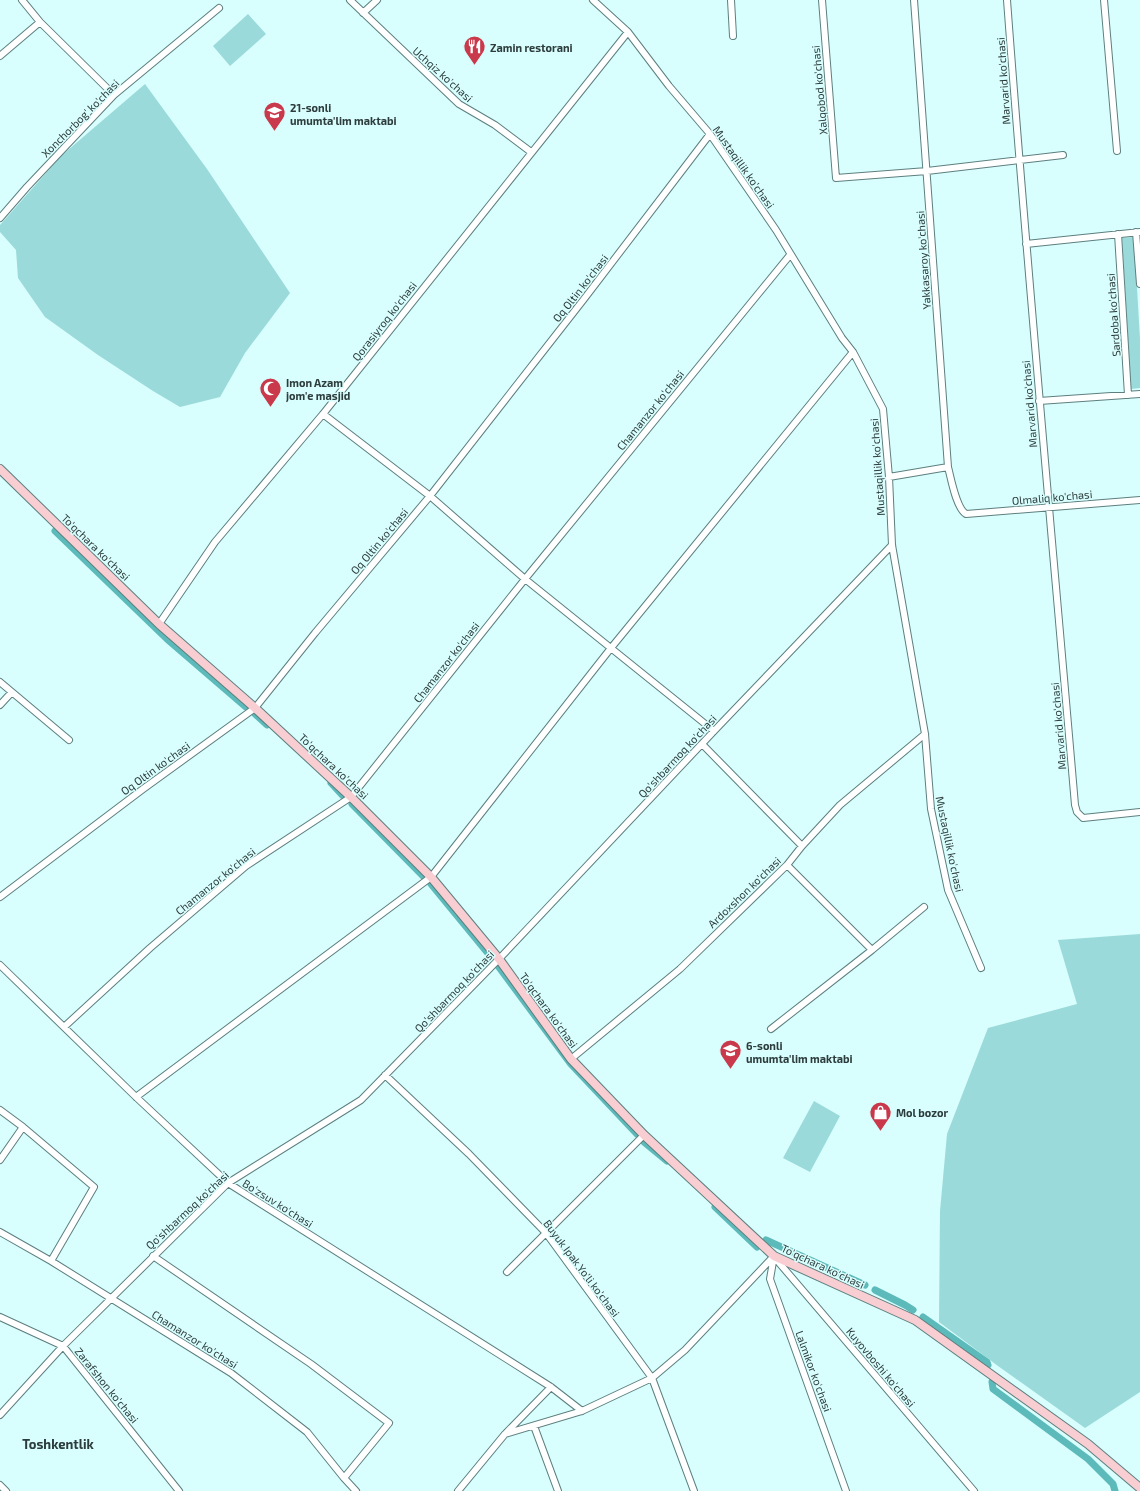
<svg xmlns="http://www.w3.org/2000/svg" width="1140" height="1491" font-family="'Exo 2',sans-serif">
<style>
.green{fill:#9bdada}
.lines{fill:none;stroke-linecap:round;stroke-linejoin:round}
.canal{stroke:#5dbaba;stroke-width:7}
.street-casing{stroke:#5d7f7f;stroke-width:8}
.secondary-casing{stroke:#5d7f7f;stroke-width:10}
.street{stroke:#fff;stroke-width:6}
.secondary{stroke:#f8ced2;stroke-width:8}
.labels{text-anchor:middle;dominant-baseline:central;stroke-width:3;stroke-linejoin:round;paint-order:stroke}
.poi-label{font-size:11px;font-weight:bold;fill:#2d3c3c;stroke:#d8fefd;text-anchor:start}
.street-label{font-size:11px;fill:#2d3c3c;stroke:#d8fefd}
.quarter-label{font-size:13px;font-weight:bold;fill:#2d3c3c;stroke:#d8fefd}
</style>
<rect width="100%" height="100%" fill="#d8fefd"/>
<path class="green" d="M 248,14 L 266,34 L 230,66 L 213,46 Z
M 145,84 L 207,169 L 290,293 L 245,353 L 220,397 L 180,407 L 153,391 L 98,355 L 45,317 L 18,278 L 16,250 L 0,232 L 0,225 L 61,156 Z
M 1134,237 L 1140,339 L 1140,388 L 1131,389 L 1122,238 Z
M 1140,934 L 1140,1392 L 1085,1428 L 998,1366 L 939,1322 L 940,1211 L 947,1134 L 988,1028 L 1077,1004 L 1058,940 Z
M 814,1101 L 840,1116 L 810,1172 L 783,1158 Z"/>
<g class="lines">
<path class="canal" d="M 55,531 L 167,639 L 246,707
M 255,714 L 267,725
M 331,783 L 343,796
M 352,804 L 426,879
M 431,884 L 491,957
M 498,966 L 570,1063 L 637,1134
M 644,1142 L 667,1161
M 715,1207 L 757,1247
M 766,1240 L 865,1285
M 875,1290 L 905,1305 L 913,1310
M 923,1317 L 987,1362 L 988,1365
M 992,1382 L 993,1389 L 1088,1459 L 1113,1484 L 1115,1491"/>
<defs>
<path id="street" d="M 22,0 L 40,22 L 114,95
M 350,0 L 459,104 L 495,125 L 531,152
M 593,0 L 628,32 L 669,86 L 710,134 L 776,230 L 842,338 L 853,352 L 883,409 L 889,477 L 892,545 L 925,734 L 931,809 L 948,890 L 981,968
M 731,0 L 733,36
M 822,0 L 836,178 L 927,171 L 1063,155
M 914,0 L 948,467 C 951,478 956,508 966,514 L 1140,500
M 1007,0 C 1027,269 1052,537 1075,805 L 1077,812 L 1083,818 L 1140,812
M 1104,0 L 1117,151
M 363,13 L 377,0
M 0,56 L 40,22
M 0,218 L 27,187 L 114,95 L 219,8
M 1136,232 L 1140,284
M 1118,234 L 1128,395
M 1026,244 L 1140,232
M 1039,401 L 1140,394
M 323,414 L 430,496 L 525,579 L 714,731
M 889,477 L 948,467
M 159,624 L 215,542 L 323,414 L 628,32
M 0,682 L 69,740
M 0,705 L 11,693
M 702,744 L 802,846
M 787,865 L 872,950
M 0,897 L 143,789 L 255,708 L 315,633 L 430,496 L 584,299 L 710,134
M 0,965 L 136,1097 L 228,1183 L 551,1387 L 582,1411
M 64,1027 L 150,948 L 246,866 L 351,797 L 525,579 L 790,255
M 771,1029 L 872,950 L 924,907
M 571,1059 L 680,969 L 787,865 L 802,846 L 840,805 L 925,734
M 385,1075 L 469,1154 L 546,1233 L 652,1378 L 694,1491
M 136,1097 L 431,877 L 611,648 L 853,352
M 0,1110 L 23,1127 L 94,1187 L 51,1261
M 0,1160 L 23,1127
M 0,1232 L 51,1261 L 231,1373 L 307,1432 L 344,1478 L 356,1491
M 153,1256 L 311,1364 L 389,1423 L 344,1478
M 774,1256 L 770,1279 L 846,1491
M 775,1258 L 974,1491
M 507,1272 L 644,1135
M 0,1317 L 63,1346 L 179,1491
M 0,1415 L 63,1346 L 228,1183 L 361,1100 L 499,959 L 714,731 L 892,545
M 534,1426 L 558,1491
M 506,1433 L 551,1387
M 0,1485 L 6,1491
M 458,1491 L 505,1434 L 582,1411 L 652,1378 L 685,1350 L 774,1256"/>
<path id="secondary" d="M 0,469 L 159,624 L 255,708 L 351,797 L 431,877 L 499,959 L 571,1059 L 644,1135 L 774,1256 L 915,1320 L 1088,1444 L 1140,1488"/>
</defs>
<use href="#street" class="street-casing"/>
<use href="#secondary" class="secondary-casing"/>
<use href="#street" class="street"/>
<use href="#secondary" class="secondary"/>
</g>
<defs>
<symbol id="restaurant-pin" viewBox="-11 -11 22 30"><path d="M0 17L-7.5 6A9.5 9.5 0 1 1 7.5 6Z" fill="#c9394b" stroke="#d8fefd"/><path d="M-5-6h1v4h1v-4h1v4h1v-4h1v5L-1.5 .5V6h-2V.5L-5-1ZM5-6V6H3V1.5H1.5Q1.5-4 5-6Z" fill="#fff"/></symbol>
<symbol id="school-pin" viewBox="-11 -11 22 30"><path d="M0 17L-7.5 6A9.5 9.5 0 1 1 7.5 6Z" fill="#c9394b" stroke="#d8fefd"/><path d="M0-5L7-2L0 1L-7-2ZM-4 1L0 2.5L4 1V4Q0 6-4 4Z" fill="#fff"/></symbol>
<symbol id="mosque-pin" viewBox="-11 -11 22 30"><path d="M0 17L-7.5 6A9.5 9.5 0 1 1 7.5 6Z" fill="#c9394b" stroke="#d8fefd"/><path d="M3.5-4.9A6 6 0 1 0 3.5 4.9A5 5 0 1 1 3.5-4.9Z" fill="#fff"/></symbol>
<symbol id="shop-pin" viewBox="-11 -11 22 30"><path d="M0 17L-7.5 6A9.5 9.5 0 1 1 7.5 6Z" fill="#c9394b" stroke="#d8fefd"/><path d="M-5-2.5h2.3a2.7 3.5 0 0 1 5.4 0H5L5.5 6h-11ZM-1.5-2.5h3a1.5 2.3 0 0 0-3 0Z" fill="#fff"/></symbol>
</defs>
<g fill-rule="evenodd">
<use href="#restaurant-pin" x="462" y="34" width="25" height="34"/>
<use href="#school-pin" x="262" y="100" width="25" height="34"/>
<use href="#mosque-pin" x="258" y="376" width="25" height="34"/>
<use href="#school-pin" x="718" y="1038" width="25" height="34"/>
<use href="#shop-pin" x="868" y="1100" width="25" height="34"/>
</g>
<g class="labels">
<g class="poi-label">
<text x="490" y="47">Zamin restorani</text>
<text x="290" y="107">21-sonli<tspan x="290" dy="13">umumta'lim maktabi</tspan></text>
<text x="286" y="382">Imon Azam<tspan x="286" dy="13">jom'e masjid</tspan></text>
<text x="746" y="1045">6-sonli<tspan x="746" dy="13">umumta'lim maktabi</tspan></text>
<text x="896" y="1112">Mol bozor</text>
</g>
<g class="street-label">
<text transform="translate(443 74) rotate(42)">Uchqiz ko'chasi</text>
<text transform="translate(1003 81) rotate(-94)">Marvarid ko'chasi</text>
<text transform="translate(819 90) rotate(-95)">Xalqobod ko'chasi</text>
<text transform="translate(80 118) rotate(-45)">Xonchorbog' ko'chasi</text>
<text transform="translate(744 167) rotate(55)">Mustaqillik ko'chasi</text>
<text transform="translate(923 260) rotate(-94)">Yakkasaroy ko'chasi</text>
<text transform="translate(580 288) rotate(-52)">Oq Oltin ko'chasi</text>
<text transform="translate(1113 315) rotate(-94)">Sardoba ko'chasi</text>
<text transform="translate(384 321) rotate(-52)">Qorasiyroq ko'chasi</text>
<text transform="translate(1029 404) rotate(-95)">Marvarid ko'chasi</text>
<text transform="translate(650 410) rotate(-51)">Chamanzor ko'chasi</text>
<text transform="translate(877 467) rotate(-94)">Mustaqillik ko'chasi</text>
<text transform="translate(1052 497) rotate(-5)">Olmaliq ko'chasi</text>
<text transform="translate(379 541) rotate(-50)">Oq Oltin ko'chasi</text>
<text transform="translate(96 547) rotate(44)">To'qchara ko'chasi</text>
<text transform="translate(446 662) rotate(-52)">Chamanzor ko'chasi</text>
<text transform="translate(1058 726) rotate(-95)">Marvarid ko'chasi</text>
<text transform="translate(677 756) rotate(-47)">Qo'shbarmoq ko'chasi</text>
<text transform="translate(334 766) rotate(43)">To'qchara ko'chasi</text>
<text transform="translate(155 768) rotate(-36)">Oq Oltin ko'chasi</text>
<text transform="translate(950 844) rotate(78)">Mustaqillik ko'chasi</text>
<text transform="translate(215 881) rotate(-39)">Chamanzor ko'chasi</text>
<text transform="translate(744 892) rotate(-44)">Ardoxshon ko'chasi</text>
<text transform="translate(454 991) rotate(-46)">Qo'shbarmoq ko'chasi</text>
<text transform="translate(549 1010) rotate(54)">To'qchara ko'chasi</text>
<text transform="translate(278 1203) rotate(32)">Bo'zsuv ko'chasi</text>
<text transform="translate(187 1210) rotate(-43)">Qo'shbarmoq ko'chasi</text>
<text transform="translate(823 1266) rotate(25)">To'qchara ko'chasi</text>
<text transform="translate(582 1268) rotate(53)">Buyuk Ipak Yo'li ko'chasi</text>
<text transform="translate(195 1339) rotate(32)">Chamanzor ko'chasi</text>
<text transform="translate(881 1367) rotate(50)">Kuyovboshi ko'chasi</text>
<text transform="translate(814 1371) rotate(70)">Lalmikor ko'chasi</text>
<text transform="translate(107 1385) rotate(51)">Zarafshon ko'chasi</text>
</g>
<g class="quarter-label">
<text x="58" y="1444">Toshkentlik</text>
</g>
</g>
</svg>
